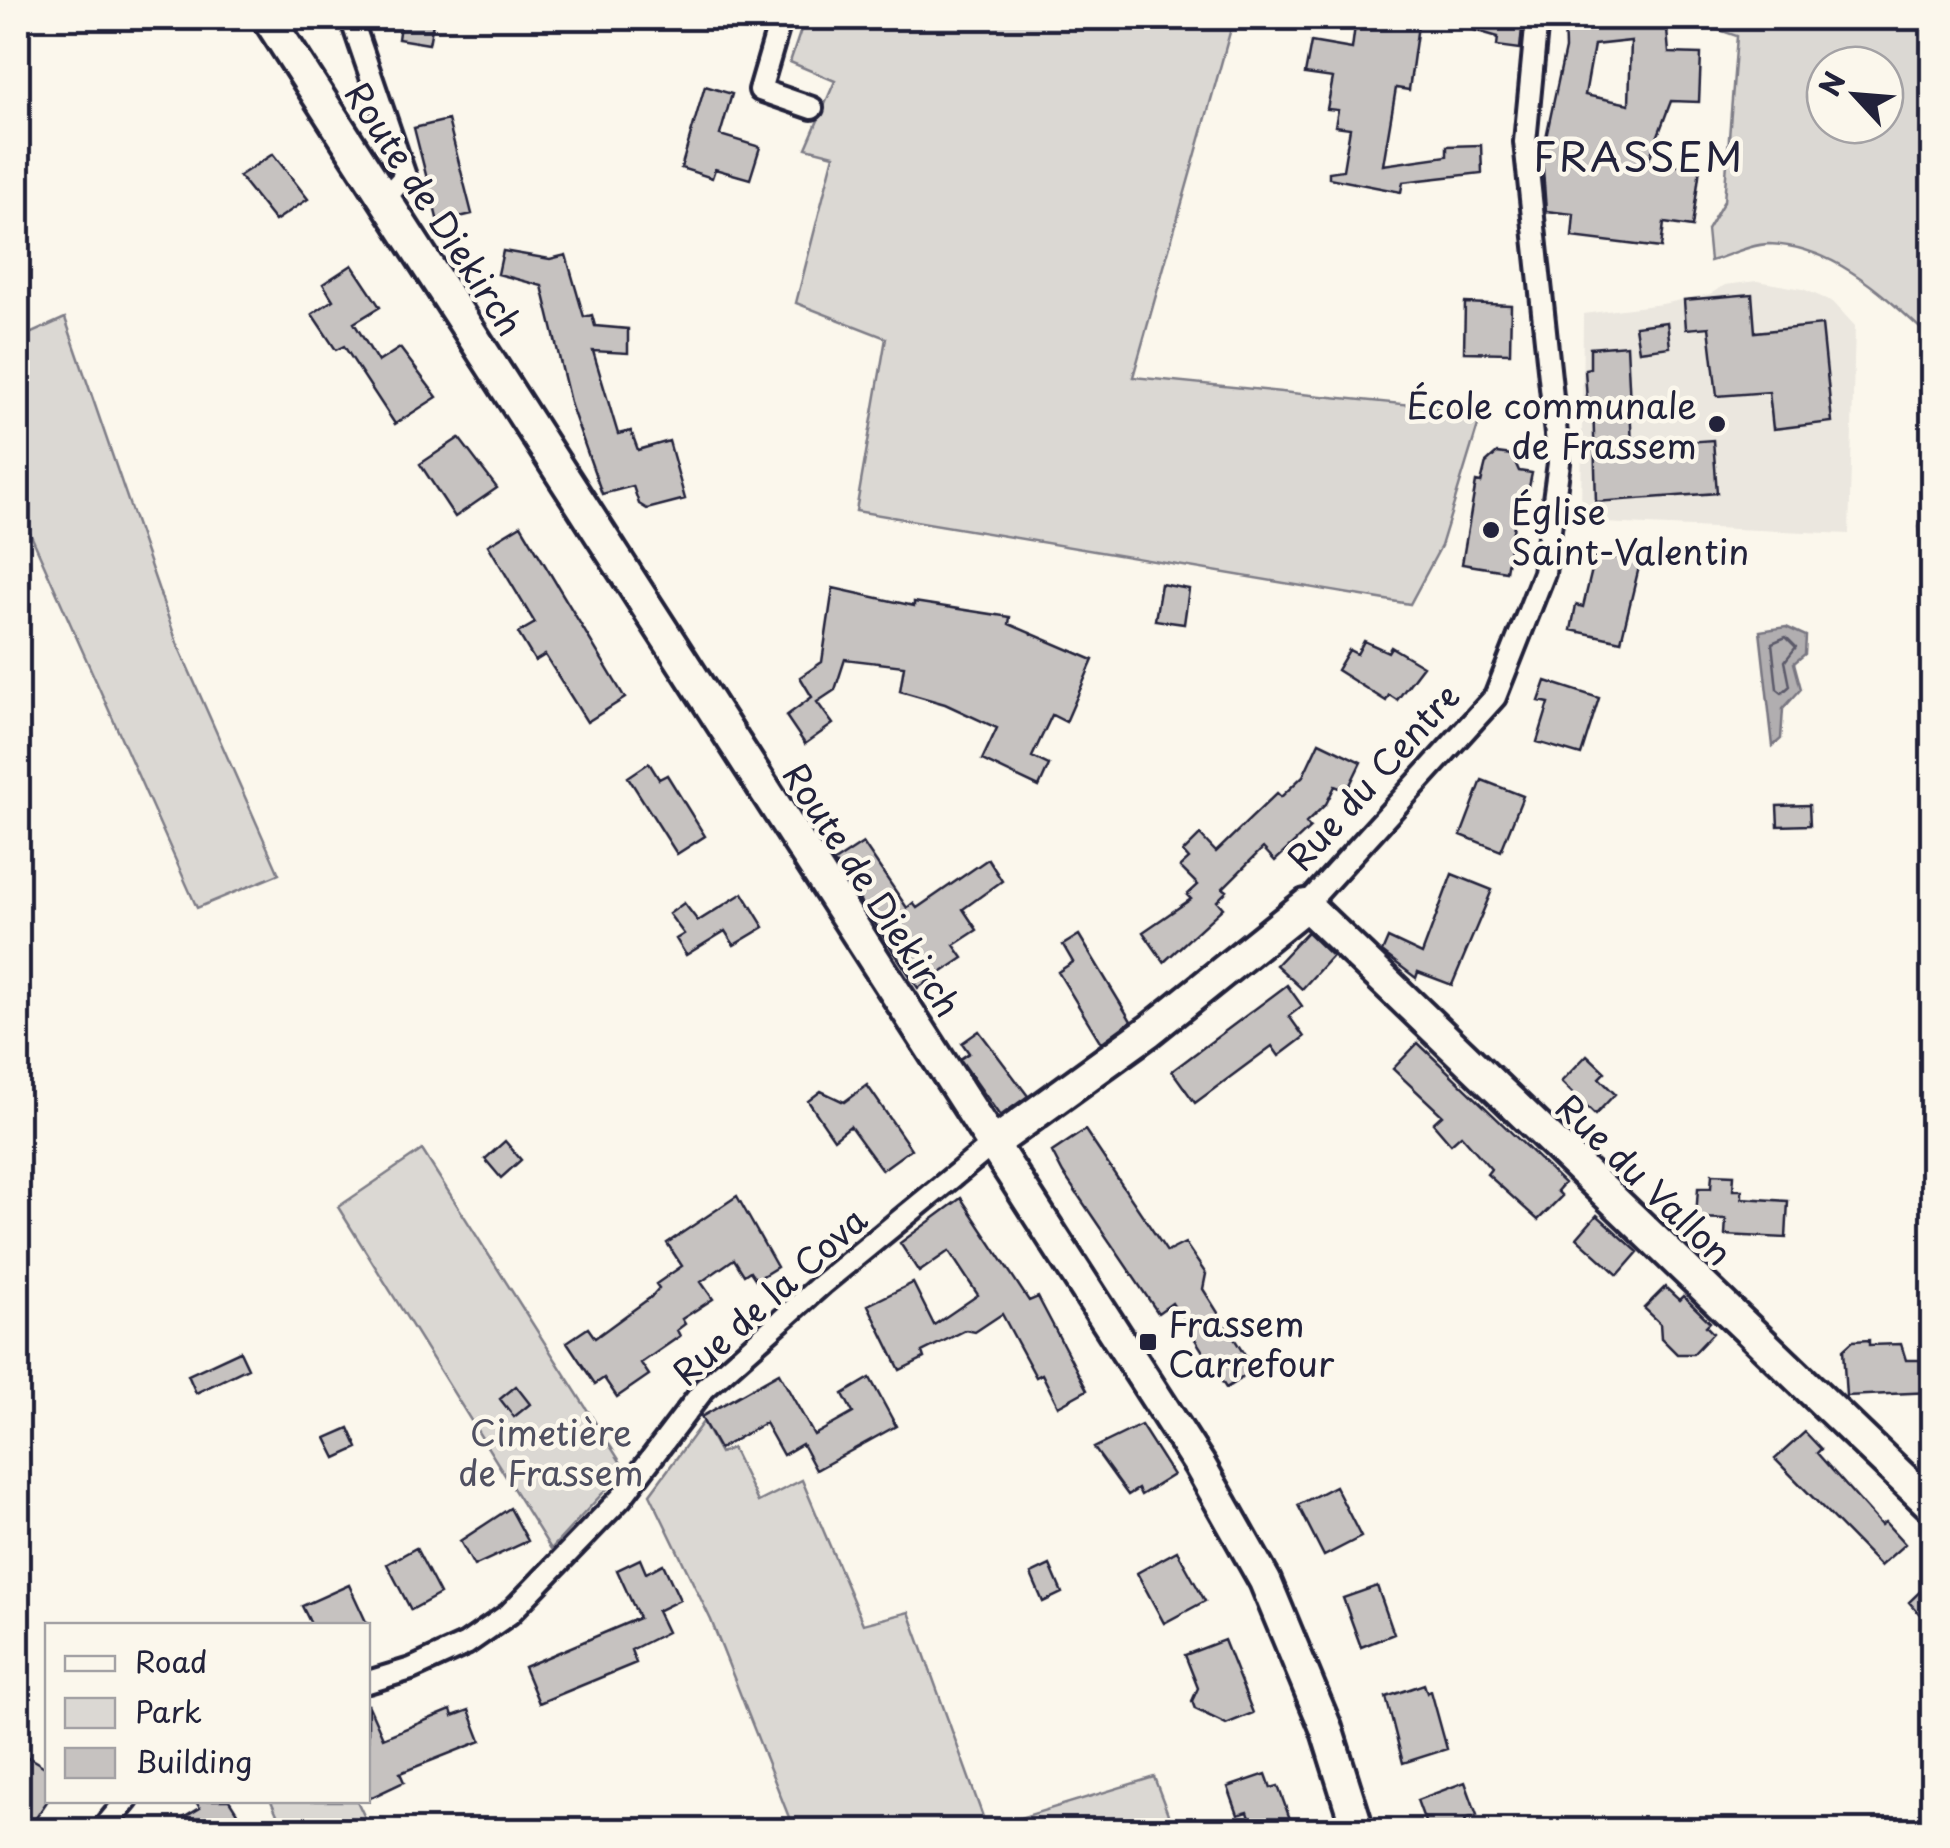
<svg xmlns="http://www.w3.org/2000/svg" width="1950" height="1848" font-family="'Playpen Sans',sans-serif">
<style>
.built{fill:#ebe7df}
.green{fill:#dbd8d3;stroke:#7e7d87;stroke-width:2.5;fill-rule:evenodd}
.water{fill:#b1aeb0;stroke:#787681;stroke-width:2.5}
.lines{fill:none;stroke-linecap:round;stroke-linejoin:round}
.shore{stroke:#5b5a6a;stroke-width:2.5}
.building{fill:#c6c2c0;stroke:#22223b;stroke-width:2.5;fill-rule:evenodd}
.street-casing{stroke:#22223b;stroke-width:28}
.secondary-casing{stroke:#22223b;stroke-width:38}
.street{stroke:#fbf7ec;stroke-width:20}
.secondary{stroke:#fbf7ec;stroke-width:30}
.poi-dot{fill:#22223b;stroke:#fbf7ec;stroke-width:4}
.labels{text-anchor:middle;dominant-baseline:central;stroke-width:9;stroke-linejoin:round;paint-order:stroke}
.street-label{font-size:35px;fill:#22223b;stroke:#fbf7ec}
.poi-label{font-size:35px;fill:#22223b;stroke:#fbf7ec;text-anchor:start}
.park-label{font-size:35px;fill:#505061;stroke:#fbf7ec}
.quarter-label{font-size:40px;letter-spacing:2.5px;fill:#22223b;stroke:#fbf7ec}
</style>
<rect width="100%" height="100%" fill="#fbf7ec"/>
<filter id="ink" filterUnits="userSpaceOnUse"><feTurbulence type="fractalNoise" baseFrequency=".01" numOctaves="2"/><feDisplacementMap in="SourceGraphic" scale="20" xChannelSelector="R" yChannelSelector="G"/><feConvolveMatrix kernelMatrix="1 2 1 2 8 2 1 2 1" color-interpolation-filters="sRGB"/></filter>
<g filter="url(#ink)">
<path class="built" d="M 1757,281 L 1803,289 L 1833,302 L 1855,326 L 1849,534 L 1581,522 L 1583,314 L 1662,304 L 1710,294 L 1725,285 Z"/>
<path class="green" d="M 805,18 L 1234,18 L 1133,377 L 1482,412 L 1441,546 L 1410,604 L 856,511 L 886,338 L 796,303 L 834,155 L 806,148 L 835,81 L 790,62 Z
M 1684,18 L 1932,18 L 1932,339 C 1886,297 1836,246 1769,244 C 1751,244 1728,256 1710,261 L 1707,230 L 1724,201 L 1737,36 ZM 1885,65 L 1885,125 L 1825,125 L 1825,65 Z
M 65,318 L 177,643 L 279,874 L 197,908 L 18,506 L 18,339 Z
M 1932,484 L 1932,665 L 1919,527 Z
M 422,1150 L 625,1469 L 551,1549 L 338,1207 Z
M 703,1422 L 720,1453 L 732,1448 L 758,1502 L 802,1480 L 863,1624 L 909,1612 L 987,1828 L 1154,1777 L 1174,1830 L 794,1830 L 711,1620 L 650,1494 Z
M 271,1801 L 357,1801 L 371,1830 L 284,1830 Z"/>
<path class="water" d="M 1786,627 L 1806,636 L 1805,654 L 1794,663 L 1801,689 L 1783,709 L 1781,739 L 1773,746 L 1760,631 Z"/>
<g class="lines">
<path class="shore" d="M 1786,637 L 1796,647 L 1785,661 L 1790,686 L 1782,693 L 1777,689 L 1772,643 Z"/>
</g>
<path class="building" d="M 401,18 L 434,18 L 429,44 L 398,39 Z
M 1356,18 L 1419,18 L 1409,90 L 1396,88 L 1383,165 L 1447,156 L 1447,146 L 1481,145 L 1482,173 L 1403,182 L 1401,192 L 1329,178 L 1329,172 L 1343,170 L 1350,128 L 1335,126 L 1338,110 L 1327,109 L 1333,78 L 1305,74 L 1311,42 L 1352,49 Z
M 1451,18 L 1523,18 L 1520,49 L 1497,46 L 1498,37 L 1450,23 Z
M 1564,18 L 1666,18 L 1669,53 L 1701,54 L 1699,102 L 1671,101 L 1648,162 L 1700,168 L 1692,227 L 1664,223 L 1661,248 L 1572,237 L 1574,214 L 1546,211 L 1542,156 L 1565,49 ZM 1631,41 L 1629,104 L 1585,95 L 1594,45 Z
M 705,86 L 732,94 L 720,135 L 760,147 L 750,179 L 715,169 L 712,178 L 681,168 Z
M 448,120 L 472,214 L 438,222 L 414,128 Z
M 273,154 L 308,199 L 275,221 L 239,176 Z
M 503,251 L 550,259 L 566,255 L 584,317 L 592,315 L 595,326 L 628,329 L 628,353 L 593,351 L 618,434 L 631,431 L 638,450 L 669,441 L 685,499 L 647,509 L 639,504 L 633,486 L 602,494 L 571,406 L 542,286 L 498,274 Z
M 352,265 L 380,307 L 354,323 L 378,362 L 400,348 L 437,397 L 395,424 L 344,346 L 336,350 L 312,314 L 333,300 L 323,284 Z
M 1752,294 L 1755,332 L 1822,325 L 1832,422 L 1773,429 L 1769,392 L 1717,396 L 1709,327 L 1686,329 L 1684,300 Z
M 1465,303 L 1511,305 L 1510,353 L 1464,352 Z
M 1667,322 L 1670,347 L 1639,351 L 1635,326 Z
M 1627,345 L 1632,446 L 1713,440 L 1717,493 L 1596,502 L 1593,402 L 1587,402 L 1585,369 L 1590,368 L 1590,348 Z
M 459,438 L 497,488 L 455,517 L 420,464 Z
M 1497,453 L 1512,455 L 1519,471 L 1532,473 L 1527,497 L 1519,496 L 1506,571 L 1462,564 L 1476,482 L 1481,483 L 1486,463 Z
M 521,525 L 625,698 L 587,722 L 545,655 L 535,661 L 518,633 L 535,623 L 488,545 Z
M 1596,553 L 1640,563 L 1621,641 L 1571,630 L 1576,605 L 1583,607 Z
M 1161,584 L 1189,589 L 1184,624 L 1155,620 Z
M 833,588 L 914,606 L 914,602 L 1010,617 L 1009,624 L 1093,660 L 1066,722 L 1052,715 L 1032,757 L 1049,765 L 1039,787 L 982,760 L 997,728 L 945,704 L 900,691 L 904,666 L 845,659 L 835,690 L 817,702 L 833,724 L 805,744 L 786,716 L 812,697 L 800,677 L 822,662 Z
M 1364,641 L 1388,652 L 1391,647 L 1423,666 L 1397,700 L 1389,695 L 1386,701 L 1337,670 L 1349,650 L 1357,654 Z
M 1546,681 L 1599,698 L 1581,755 L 1537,742 L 1549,703 L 1539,701 Z
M 1319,742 L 1361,762 L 1347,791 L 1335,786 L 1326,804 L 1306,823 L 1310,828 L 1275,861 L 1263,848 L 1223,888 L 1227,891 L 1217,901 L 1223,908 L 1164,962 L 1143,932 L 1191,899 L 1187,895 L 1198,885 L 1180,867 L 1189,859 L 1183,852 L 1200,835 L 1216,852 L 1277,793 L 1281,797 L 1303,776 Z
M 649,763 L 659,779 L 667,775 L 705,836 L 677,854 L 628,777 Z
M 1482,780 L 1523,796 L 1501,851 L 1461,835 Z
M 1809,805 L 1810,825 L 1778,826 L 1777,806 Z
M 863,843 L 907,908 L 913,903 L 917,908 L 988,859 L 1002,881 L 963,909 L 977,930 L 954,945 L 963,958 L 918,988 L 834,862 Z
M 1452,874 L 1492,890 L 1452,985 L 1418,972 L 1416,978 L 1382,952 L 1388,938 L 1422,954 Z
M 743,893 L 764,927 L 734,945 L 725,931 L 686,955 L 676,939 L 684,934 L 669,914 L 684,903 L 698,921 Z
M 1307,932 L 1332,956 L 1302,989 L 1276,965 Z
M 1079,935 L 1131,1021 L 1101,1043 L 1058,972 L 1073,962 L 1063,945 Z
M 1287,985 L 1302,1006 L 1289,1016 L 1304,1037 L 1279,1056 L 1272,1046 L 1195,1103 L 1172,1071 Z
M 979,1031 L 1028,1096 L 1000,1116 L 960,1059 L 969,1053 L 962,1043 Z
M 1418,1043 L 1564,1183 L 1557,1191 L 1562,1196 L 1538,1220 L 1487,1174 L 1491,1169 L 1461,1135 L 1451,1144 L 1433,1123 L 1442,1115 L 1393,1069 Z
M 1587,1055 L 1605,1072 L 1599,1078 L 1615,1094 L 1595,1115 L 1561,1082 Z
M 867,1085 L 911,1149 L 882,1170 L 850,1126 L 834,1139 L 808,1101 L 821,1091 L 844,1102 Z
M 1085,1130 L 1167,1252 L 1185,1243 L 1206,1274 L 1203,1289 L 1254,1370 L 1226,1388 L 1172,1303 L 1158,1313 L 1063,1173 L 1052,1152 Z
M 505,1141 L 521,1160 L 501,1178 L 485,1159 Z
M 1712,1174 L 1734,1175 L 1733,1190 L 1742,1190 L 1742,1198 L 1788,1201 L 1786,1238 L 1725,1235 L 1726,1219 L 1696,1218 L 1698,1188 L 1711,1188 Z
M 737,1196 L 777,1267 L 756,1280 L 750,1271 L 744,1275 L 734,1259 L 701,1282 L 713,1299 L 682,1319 L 685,1324 L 677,1330 L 680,1336 L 641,1363 L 649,1375 L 617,1397 L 604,1378 L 595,1384 L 567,1342 L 588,1328 L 595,1338 L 651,1297 L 659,1288 L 656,1284 L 682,1266 L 667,1243 Z
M 961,1198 L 1029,1301 L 1038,1297 L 1087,1390 L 1058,1406 L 1042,1374 L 1036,1377 L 1002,1314 L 975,1332 L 966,1330 L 922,1352 L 924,1358 L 900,1370 L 868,1305 L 913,1283 L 934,1325 L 978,1295 L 949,1251 L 919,1272 L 900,1243 Z
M 1597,1215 L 1638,1252 L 1618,1275 L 1577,1238 Z
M 1665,1287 L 1679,1300 L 1683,1296 L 1710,1322 L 1706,1326 L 1713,1333 L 1693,1354 L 1677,1354 L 1661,1338 L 1660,1323 L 1644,1308 Z
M 1869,1340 L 1869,1345 L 1901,1344 L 1906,1360 L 1932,1360 L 1932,1392 L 1846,1396 L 1843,1350 L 1853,1341 Z
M 240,1351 L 248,1368 L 196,1393 L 188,1375 Z
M 779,1373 L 814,1435 L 853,1413 L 843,1394 L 870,1378 L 896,1426 L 816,1470 L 802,1444 L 783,1455 L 765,1423 L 719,1449 L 701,1417 Z
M 516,1386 L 530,1404 L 514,1417 L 500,1399 Z
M 1141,1425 L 1173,1475 L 1141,1495 L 1138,1489 L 1128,1495 L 1094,1448 Z
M 349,1428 L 358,1448 L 336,1458 L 326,1438 Z
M 1805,1432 L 1821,1449 L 1817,1453 L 1881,1525 L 1885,1522 L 1905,1544 L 1880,1566 L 1775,1459 Z
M 1335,1486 L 1361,1537 L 1324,1556 L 1298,1505 Z
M 510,1508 L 528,1541 L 474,1566 L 460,1541 Z
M 416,1548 L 440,1594 L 411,1610 L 387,1564 Z
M 1177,1551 L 1205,1601 L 1164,1623 L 1137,1573 Z
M 640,1559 L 646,1573 L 663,1564 L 680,1600 L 657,1611 L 667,1632 L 631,1650 L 636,1663 L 539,1703 L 524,1667 L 639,1618 L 617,1570 Z
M 1050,1565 L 1062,1593 L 1043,1602 L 1031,1574 Z
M 1932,1580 L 1932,1628 L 1909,1602 Z
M 349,1585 L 368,1626 L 312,1626 L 302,1606 Z
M 1377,1586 L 1394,1634 L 1361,1647 L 1343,1598 Z
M 1224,1640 L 1253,1713 L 1226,1724 L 1195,1709 L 1192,1701 L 1198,1688 L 1185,1655 Z
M 1424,1684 L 1427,1693 L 1431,1691 L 1447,1749 L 1403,1763 L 1386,1697 Z
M 368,1704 L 383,1738 L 451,1710 L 453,1716 L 469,1710 L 481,1741 L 400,1773 L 404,1782 L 368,1799 Z
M 28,1757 L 48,1769 L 48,1800 L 32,1824 L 18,1815 L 18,1774 Z
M 1266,1774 L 1271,1788 L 1278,1786 L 1294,1830 L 1254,1830 L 1248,1812 L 1238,1815 L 1228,1787 Z
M 1465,1782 L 1477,1815 L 1465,1819 L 1469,1830 L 1428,1830 L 1417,1800 Z
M 195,1800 L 229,1800 L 248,1830 L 194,1830 L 185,1817 L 200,1808 Z"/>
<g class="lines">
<defs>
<path id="street" d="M 351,18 L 405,176 L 384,199
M 781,18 L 760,90 L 812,108
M 1306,905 L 1495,697 L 1544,573 L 1559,463 L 1525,142 L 1537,18
M 368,1682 L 411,1669 L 466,1644 L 509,1614 L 621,1498 L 704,1389 L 822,1284 L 993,1144
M 102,1830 L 127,1800"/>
<path id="secondary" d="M 268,18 L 1199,1464 L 1265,1581 L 1326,1728 L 1358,1830
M 993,1144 L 1149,1031 L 1306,905 L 1932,1506"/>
</defs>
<use href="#street" class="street-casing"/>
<use href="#secondary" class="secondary-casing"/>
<use href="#street" class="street"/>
<use href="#secondary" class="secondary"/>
</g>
</g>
<g class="poi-dot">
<circle cx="1717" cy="424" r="10"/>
<circle cx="1491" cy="530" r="10"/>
<rect x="1138" y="1332" width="20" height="20" rx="5"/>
</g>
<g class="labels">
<g class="street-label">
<text transform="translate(435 208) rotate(57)">Route de Diekirch</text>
<text transform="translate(1372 776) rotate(-48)">Rue du Centre</text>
<text transform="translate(873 889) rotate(57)">Route de Diekirch</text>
<text transform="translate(1645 1179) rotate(44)">Rue du Vallon</text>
<text transform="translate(769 1295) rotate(-42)">Rue de la Cova</text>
</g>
<g class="poi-label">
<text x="1697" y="404" text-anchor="end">École communale<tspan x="1697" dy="40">de Frassem</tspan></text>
<text x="1511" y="510">Église<tspan x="1511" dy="40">Saint-Valentin</tspan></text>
<text x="1168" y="1322">Frassem<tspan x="1168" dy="40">Carrefour</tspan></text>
</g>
<g class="park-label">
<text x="551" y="1431">Cimetière<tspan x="551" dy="40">de Frassem</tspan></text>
</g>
<g class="quarter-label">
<text x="1639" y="155">FRASSEM</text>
</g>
</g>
<rect width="1950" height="1848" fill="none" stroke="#fbf7ec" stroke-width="60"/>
<rect x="30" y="30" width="1890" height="1788" fill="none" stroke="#22223b" stroke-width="4" filter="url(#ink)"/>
<rect x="45" y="1623" width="325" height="180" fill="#fbf7ec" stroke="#a4a2a5" stroke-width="2.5"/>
<rect x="65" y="1656" width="50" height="15" fill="#fbf7ec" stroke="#a4a2a5" stroke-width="2.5"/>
<text x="135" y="1673" font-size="30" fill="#22223b">Road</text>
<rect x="65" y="1698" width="50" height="30" fill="#dbd8d3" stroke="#a4a2a5" stroke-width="2.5"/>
<text x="135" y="1723" font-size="30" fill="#22223b">Park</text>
<rect x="65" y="1748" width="50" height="30" fill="#c6c2c0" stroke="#a4a2a5" stroke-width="2.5"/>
<text x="135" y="1773" font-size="30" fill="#22223b">Building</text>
<g transform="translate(1855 95) rotate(296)"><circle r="48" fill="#fbf7ec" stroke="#a4a2a5" stroke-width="2.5"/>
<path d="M0-8L18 38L0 25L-18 38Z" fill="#22223b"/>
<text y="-15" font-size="28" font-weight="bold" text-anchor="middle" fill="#22223b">N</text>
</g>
</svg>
